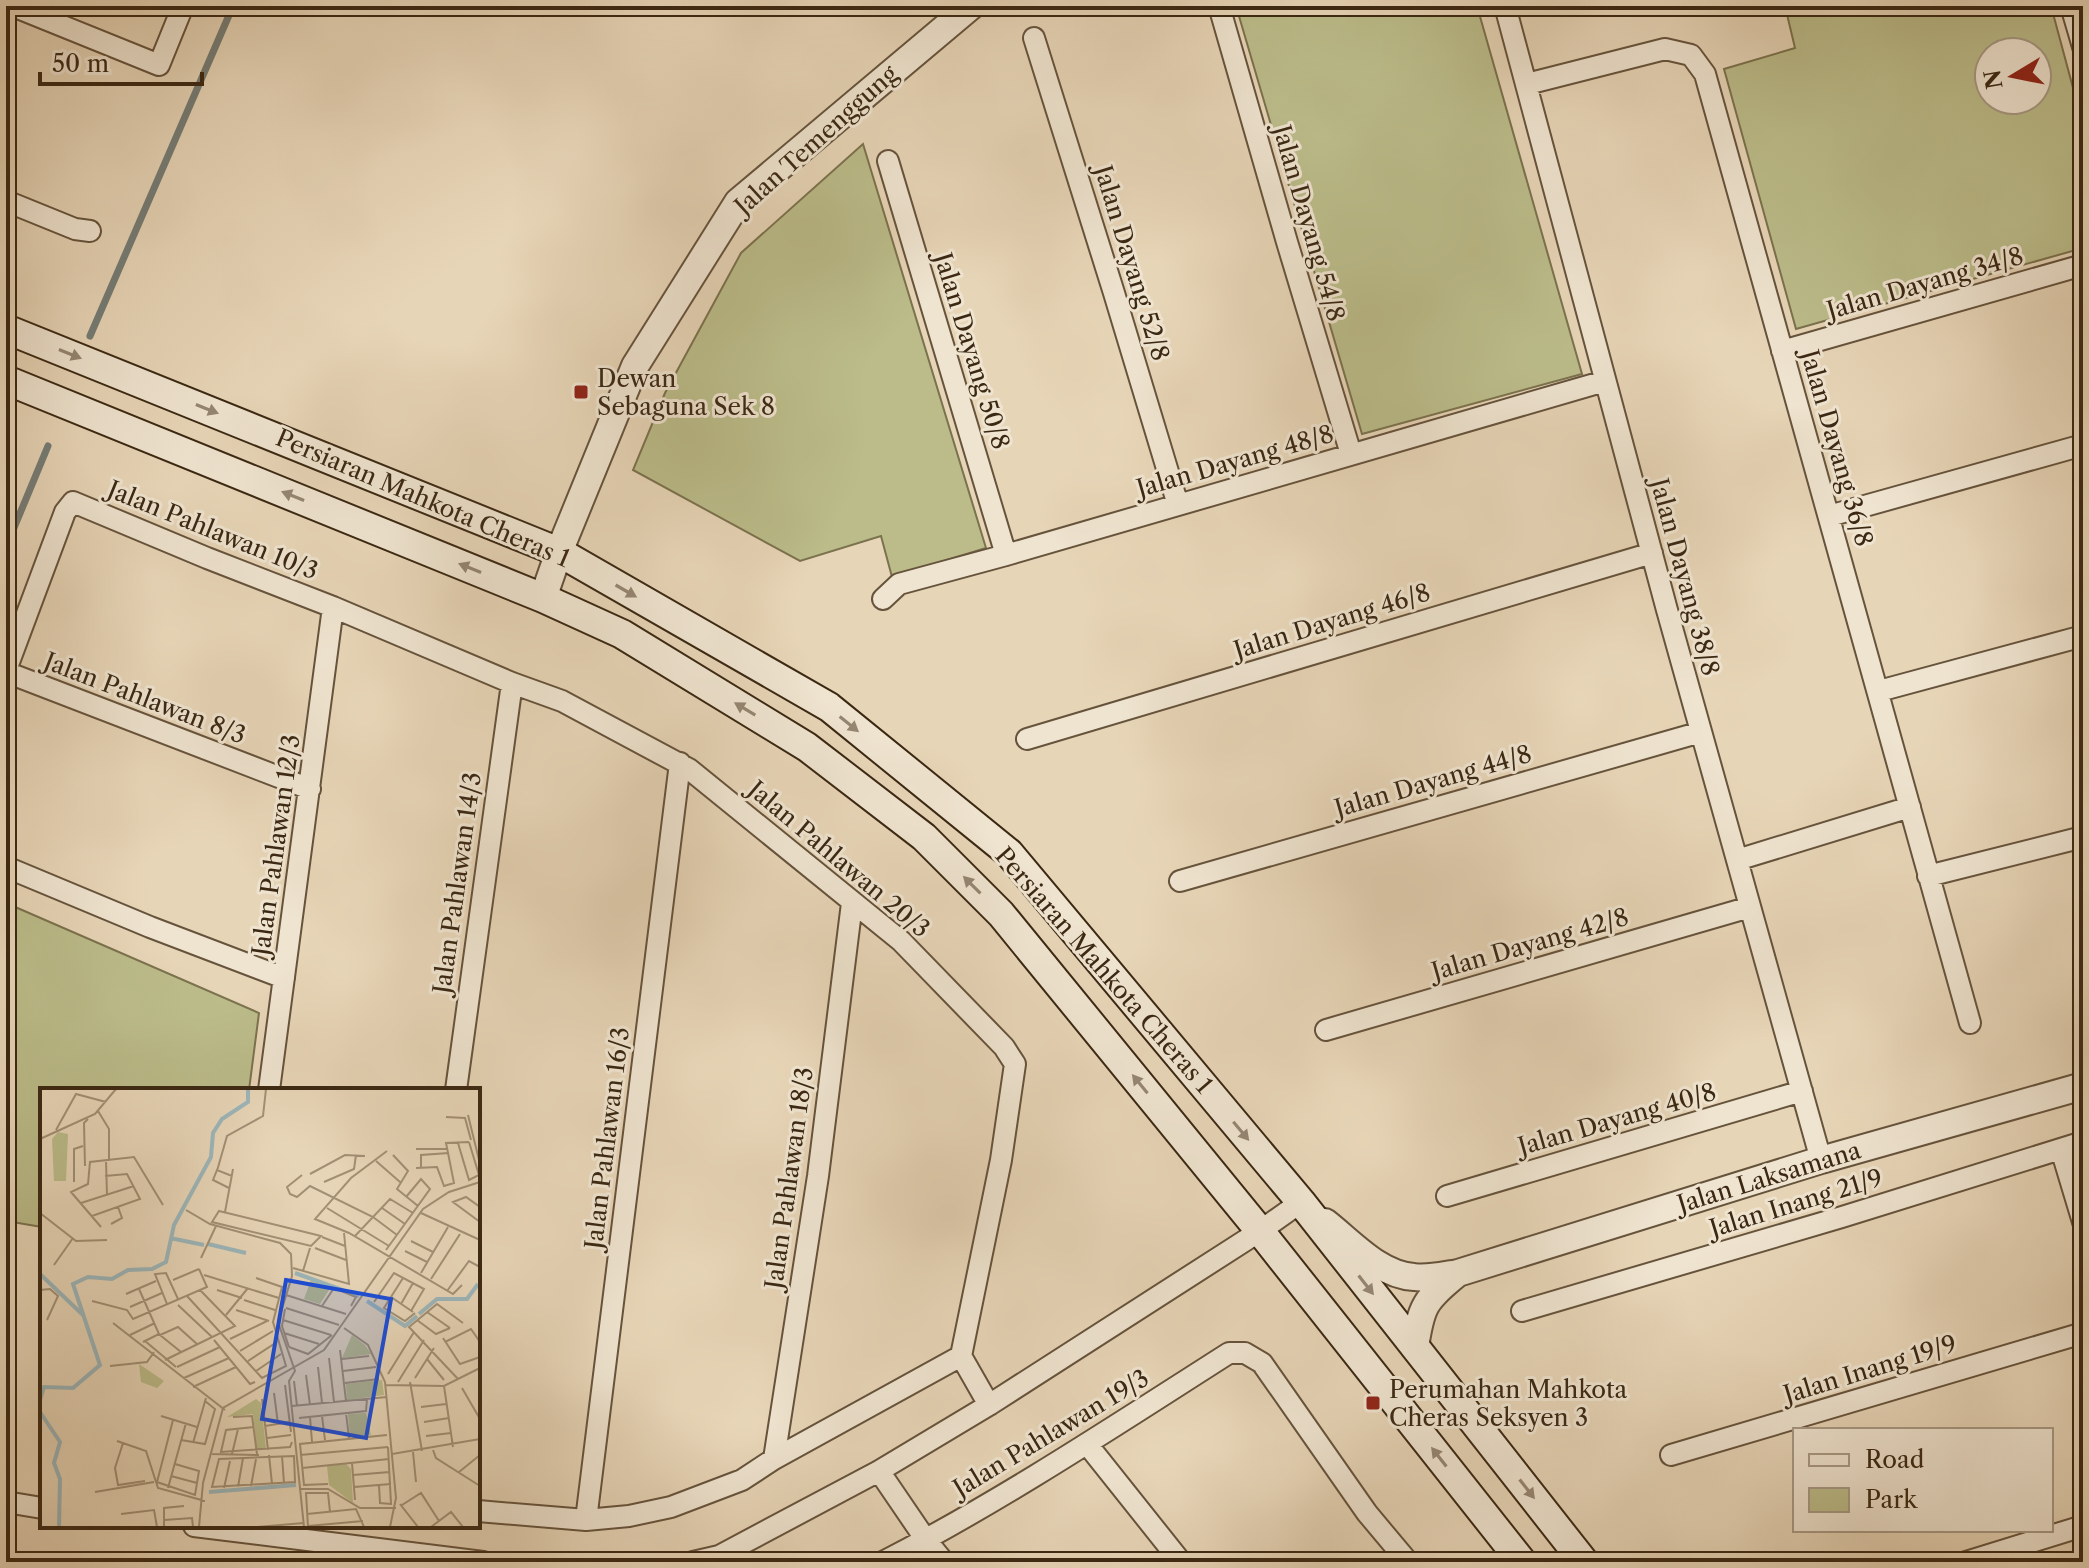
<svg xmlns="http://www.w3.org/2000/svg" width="2089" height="1568" font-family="'Libre Caslon Text',serif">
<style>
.green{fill:#bbbc8a;stroke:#7b724e;stroke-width:2;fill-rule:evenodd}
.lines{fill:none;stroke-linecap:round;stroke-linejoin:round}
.stream{stroke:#757d77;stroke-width:7}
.minor-casing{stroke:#66533c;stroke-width:24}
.tertiary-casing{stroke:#66533c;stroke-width:30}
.secondary-casing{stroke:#3b2813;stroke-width:32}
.minor{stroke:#efe4d0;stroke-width:20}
.tertiary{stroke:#efe4d0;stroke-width:26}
.secondary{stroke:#efe4d0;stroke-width:28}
.oneway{fill:#958672}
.poi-dot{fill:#8f2418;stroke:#efe4d0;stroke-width:3}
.labels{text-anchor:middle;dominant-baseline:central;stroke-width:6;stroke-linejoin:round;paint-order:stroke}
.street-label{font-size:24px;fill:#3b2813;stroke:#efe4d0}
.poi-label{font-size:24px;fill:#3b2813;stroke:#efe4d0;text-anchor:start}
.inset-river{fill:none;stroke:#9cb6ba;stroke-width:4}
.inset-road{fill:none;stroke:#a29075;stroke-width:2}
.view{fill:#1d4ed8;fill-opacity:0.15;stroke:#1d4ed8;stroke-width:4}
.inset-edge{fill:none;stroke:#3b2813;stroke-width:4}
</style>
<rect width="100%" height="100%" fill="#e7d5b7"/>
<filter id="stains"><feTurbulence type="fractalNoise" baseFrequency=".0025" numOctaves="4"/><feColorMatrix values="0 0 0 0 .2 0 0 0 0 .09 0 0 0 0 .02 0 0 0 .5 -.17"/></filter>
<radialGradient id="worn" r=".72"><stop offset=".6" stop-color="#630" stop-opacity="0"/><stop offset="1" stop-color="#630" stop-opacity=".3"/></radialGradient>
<path class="green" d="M 1236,6 L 1477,6 L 1582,374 L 1362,434 Z
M 1785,6 L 2051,6 L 2083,125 L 2083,248 L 1796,329 L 1724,69 L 1795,48 ZM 1989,52 L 2037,52 L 2037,100 L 1989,100 Z
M 863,144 L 986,548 L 892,577 L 881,536 L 800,561 L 633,470 L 665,393 L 741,253 Z
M 6,903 L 259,1013 L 249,1090 L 42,1090 L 42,1227 L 6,1221 Z"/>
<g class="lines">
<path class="stream" d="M 90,336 L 233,6
M 6,547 L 48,446"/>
<defs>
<path id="minor" d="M 13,6 L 159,65 L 183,6
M 1219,6 L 1287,242 L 1351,454
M 1505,6 L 1667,610 L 1821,1160
M 2071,6 L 2083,47
M 1034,38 L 1114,293 L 1178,505
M 1527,84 L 1665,49 L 1691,55 L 1705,74 L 1970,1023
M 888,161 L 1006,555
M 6,201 L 75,229 L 90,231
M 1782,351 L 2083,265
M 1829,516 L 2083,445
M 883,599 L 899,584 L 1006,555 L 1605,381
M 6,670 L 65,512 L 73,502 L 207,558 L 333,607 L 512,683 L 562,701 L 689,769 L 901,941 L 1004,1047 L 1015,1064 L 1001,1160 L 961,1356
M 6,672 L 310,789
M 1879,691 L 2083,636
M 1027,739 L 1652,553
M 1737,860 L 1910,807
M 6,867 L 150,927 L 284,978
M 1928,876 L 2083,837
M 1180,881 L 1701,732
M 1326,1030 L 1750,907
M 269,1090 L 333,607
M 456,1090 L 512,683
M 2061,1149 L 2083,1222
M 1447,1196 L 1802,1091
M 1522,1311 L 1842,1217 L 2083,1142
M 961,1356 L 989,1405
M 1087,1444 L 1181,1562
M 1671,1455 L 2083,1333
M 774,1459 L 818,1176 L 852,903
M 879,1471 L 926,1540 L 944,1562
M 6,1502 L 42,1508
M 478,1511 L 586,1520 L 629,1516 L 671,1507 L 742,1480 L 774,1459 L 961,1356
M 586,1520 L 680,763
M 194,1526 L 483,1562
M 693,1562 L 719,1556 L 879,1471 L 989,1405 L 1260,1231 L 1301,1202
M 883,1562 C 1003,1500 1116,1425 1229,1353 L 1245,1353 L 1262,1363 L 1367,1513 L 1408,1562
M 1966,1562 L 2083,1526"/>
<path id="tertiary" d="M 543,598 L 559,552 L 635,366 L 738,202 L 971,6
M 1325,1222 C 1351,1242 1379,1275 1414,1277 C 1428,1279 1444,1275 1458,1273 L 1821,1160 L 2083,1086
M 1415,1348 C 1421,1305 1425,1300 1458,1273"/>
<path id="secondary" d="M 6,329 L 559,552 L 829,707 L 1009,853 L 1301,1202 L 1584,1562
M 6,380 L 543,598 L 622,634 L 807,747 L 924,837 L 1001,914 L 1260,1231 L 1522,1562"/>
</defs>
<use href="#minor" class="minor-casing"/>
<use href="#tertiary" class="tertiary-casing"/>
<use href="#secondary" class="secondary-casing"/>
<use href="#minor" class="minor"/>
<use href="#tertiary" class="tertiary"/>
<use href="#secondary" class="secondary"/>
</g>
<defs><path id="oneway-solid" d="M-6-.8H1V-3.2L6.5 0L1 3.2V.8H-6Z" transform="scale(2)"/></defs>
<g class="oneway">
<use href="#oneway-solid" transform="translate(70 354) rotate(22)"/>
<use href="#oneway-solid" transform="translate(207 409) rotate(22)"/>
<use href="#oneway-solid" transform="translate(293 496) rotate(-158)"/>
<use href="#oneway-solid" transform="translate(470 568) rotate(-158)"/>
<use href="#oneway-solid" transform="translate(626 591) rotate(30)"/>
<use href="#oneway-solid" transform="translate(745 709) rotate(-149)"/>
<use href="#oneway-solid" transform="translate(849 724) rotate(39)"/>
<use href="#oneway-solid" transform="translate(972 885) rotate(-135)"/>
<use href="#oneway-solid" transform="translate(1140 1084) rotate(-129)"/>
<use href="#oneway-solid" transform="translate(1241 1131) rotate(50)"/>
<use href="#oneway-solid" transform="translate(1366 1285) rotate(52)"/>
<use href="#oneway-solid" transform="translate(1439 1457) rotate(-128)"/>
<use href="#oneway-solid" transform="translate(1527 1489) rotate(52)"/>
</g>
<g class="poi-dot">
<rect x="573" y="384" width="16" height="16" rx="4"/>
<rect x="1365" y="1395" width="16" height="16" rx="4"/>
</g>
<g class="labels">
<g class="street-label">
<text transform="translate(816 140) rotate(-42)">Jalan Temenggung</text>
<text transform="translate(1309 223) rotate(74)">Jalan Dayang 54/8</text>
<text transform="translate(1132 263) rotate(73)">Jalan Dayang 52/8</text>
<text transform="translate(1925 283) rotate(-16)">Jalan Dayang 34/8</text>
<text transform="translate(972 351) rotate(73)">Jalan Dayang 50/8</text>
<text transform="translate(1837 448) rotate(74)">Jalan Dayang 36/8</text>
<text transform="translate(1235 461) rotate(-16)">Jalan Dayang 48/8</text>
<text transform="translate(423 498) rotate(23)">Persiaran Mahkota Cheras 1</text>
<text transform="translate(213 530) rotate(22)">Jalan Pahlawan 10/3</text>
<text transform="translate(1685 577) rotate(75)">Jalan Dayang 38/8</text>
<text transform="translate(1332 621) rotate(-17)">Jalan Dayang 46/8</text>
<text transform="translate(145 698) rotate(21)">Jalan Pahlawan 8/3</text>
<text transform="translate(1433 781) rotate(-16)">Jalan Dayang 44/8</text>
<text transform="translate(276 845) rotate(-82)">Jalan Pahlawan 12/3</text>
<text transform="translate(839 859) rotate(40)">Jalan Pahlawan 20/3</text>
<text transform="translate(457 883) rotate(-82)">Jalan Pahlawan 14/3</text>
<text transform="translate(1530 944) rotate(-16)">Jalan Dayang 42/8</text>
<text transform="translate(1104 970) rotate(49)">Persiaran Mahkota Cheras 1</text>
<text transform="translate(1617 1119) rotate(-16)">Jalan Dayang 40/8</text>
<text transform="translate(607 1138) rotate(-83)">Jalan Pahlawan 16/3</text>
<text transform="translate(1769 1177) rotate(-17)">Jalan Laksamana</text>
<text transform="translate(789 1178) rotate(-82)">Jalan Pahlawan 18/3</text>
<text transform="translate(1796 1203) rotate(-17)">Jalan Inang 21/9</text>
<text transform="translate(1870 1369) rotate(-17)">Jalan Inang 19/9</text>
<text transform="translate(1051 1433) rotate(-31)">Jalan Pahlawan 19/3</text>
</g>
<g class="poi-label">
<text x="597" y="378">Dewan<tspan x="597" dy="28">Sebaguna Sek 8</tspan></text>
<text x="1389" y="1389">Perumahan Mahkota<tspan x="1389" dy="28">Cheras Seksyen 3</tspan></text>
</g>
</g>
<g transform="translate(40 1088)">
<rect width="440" height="440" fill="#e7d5b7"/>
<path d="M 271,192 L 291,199 L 280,216 L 264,211 ZM 312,247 L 325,257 L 331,266 L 302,270 ZM 99,276 L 124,293 L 117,300 L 101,294 ZM 342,292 L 344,307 L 307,312 L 306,296 ZM 216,311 L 221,315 L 226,361 L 217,362 L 213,326 L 187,329 ZM 326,325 L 331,347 L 310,349 L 308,326 ZM 306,376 L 311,381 L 313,415 L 289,397 L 287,378 Z" fill="#bbbc8a"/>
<path d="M 18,44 L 28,46 L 26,93 L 14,93 L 12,51 Z" fill="#bbbc8a"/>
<path class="inset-river" d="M 130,150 L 164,157M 168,156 L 206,165M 255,185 L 319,208M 0,186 L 44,228M 327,213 L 365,238 L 377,228M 379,226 L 397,211 L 427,211 L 438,196M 0,312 L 4,299 L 33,300 L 60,277 L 33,196 L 48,189 L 72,191 L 88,182 L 112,181 L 126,174 L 134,137 L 171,69 L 173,45 L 182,31 L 208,14 L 208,1M 0,324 L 20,354 L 14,375 L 20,391 L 19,439M 169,404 L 256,397"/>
<path class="inset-road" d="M 58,23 L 69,41 L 69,72M 428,27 L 440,76M 406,29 L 425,30 L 431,52M 16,42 L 36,6 L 66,14M 0,51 L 55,26 L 76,1M 418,55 L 429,92 L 439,87 L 429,54M 376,61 L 407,61M 347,63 L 311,90 L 275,131 L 309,145 L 413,206 L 422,197M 353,67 L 368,83 L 357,101 L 378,118M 66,72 L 67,107M 336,73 L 360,94M 45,78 L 44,35 L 48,31M 376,80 L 397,79 L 404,98 L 414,95 L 406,55 L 429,54M 381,80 L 381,67 L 409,65M 177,83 L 187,48 L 223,28 L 226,1M 270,86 L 305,67 L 325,68M 262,87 L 247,99 L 250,106 L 257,109 L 270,98 L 333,129 L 357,147M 34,94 L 34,61 L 43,58M 284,94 L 314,81 L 316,67M 189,100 L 173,92 L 177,82 L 192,88M 41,115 L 94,98M 440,119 L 426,109 L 413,114 L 440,134M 287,120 L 349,158M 342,120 L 365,136M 146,122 L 170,136 L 240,155 L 251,166 L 252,188 L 238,234 L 255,283 L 249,293 L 264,439M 179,123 L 273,146 L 281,148 L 271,158 L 172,134 ZM 185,124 L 193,81M 0,125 L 36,153 L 67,152M 381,125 L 440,152M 52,128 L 100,111 L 87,86 L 65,88M 71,136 L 82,130 L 78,119M 61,139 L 31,104 L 48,96 L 50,74 L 94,69 L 123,117M 315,148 L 350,111 L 373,125M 282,149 L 305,158M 371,153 L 393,164M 275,160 L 306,172M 346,162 L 390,101 L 381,91 L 366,109M 365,163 L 387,174M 161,170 L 176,138M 14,177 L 33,150M 253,180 L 309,196 L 304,145M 263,183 L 270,160M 381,185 L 408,139M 164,187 L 239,210M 363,190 L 344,220 L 365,233 L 375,225M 391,191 L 420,146M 133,192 L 159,181M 99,201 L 119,246 L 103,254M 0,202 L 10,201 L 18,208 L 7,232M 177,202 L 202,210M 407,203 L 429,173 L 440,179M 86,206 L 116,193M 246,207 L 306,226M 147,208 L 222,290 L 246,278 L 233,234 L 242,199 L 216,190M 351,209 L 373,224M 204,212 L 235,222M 52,213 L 87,222 L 93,231 L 167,199 L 159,181M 334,214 L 354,185 L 384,201 L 371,223M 127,216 L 115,186 L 126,185 L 138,211M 361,216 L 373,195M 138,217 L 172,249M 282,218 L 294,200 L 316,209 L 311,218M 90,219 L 122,205M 246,220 L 299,237M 245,221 L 242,238 L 249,259M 196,222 L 229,233M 387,224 L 410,240M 186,227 L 208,200M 243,232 L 291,247M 377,232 L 396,246 L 410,240M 73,235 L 185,322M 304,240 L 328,257 L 345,294 L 356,410 L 350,439M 244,245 L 279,256M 90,247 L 115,235M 403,250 L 420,276 L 440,269M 190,251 L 227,233M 174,252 L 210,296 L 215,294M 105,253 L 136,279M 405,254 L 431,241 L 440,254M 249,259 L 268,266 L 292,247M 300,262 L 306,313M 200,263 L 233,243M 141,264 L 120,247 L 138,239 L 157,256M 289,270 L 294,314M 302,271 L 329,268M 387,271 L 404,292M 125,272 L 195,238 L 160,202M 208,273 L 237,254M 70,278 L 107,274 L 114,264M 137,279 L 180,259M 278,279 L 282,315M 216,283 L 241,266M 303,283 L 336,279M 348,286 L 374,244M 266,287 L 270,317M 144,290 L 189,270M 375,290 L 394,260M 418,291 L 369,239 L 397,216 L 423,235M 254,293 L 257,318M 358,294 L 384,252M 370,294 L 382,363M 305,295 L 339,291M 245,297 L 251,344M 346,297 L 404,298 L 440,280M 404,298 L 413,359M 153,299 L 196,279M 422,300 L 440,331M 234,305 L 238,336M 222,311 L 228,362M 252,318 L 347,309M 381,319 L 406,316M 306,325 L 309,350M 121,328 L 157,339M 282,328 L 285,352M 193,329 L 212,328 L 217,366M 270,329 L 272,354M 259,330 L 326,323 L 327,311M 133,332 L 117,394 L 155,407 L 159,383 L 135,376M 384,334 L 409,330M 225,338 L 250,334M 214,339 L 186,342 L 181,364 L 250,359 L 252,354M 386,348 L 411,345M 227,350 L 251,347M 141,352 L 165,356 L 175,321 L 165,313M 77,353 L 106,363 L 118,400 L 165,413M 83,355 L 75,380 L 78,397 L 105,393M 153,355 L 166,310M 393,362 L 396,370 L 440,398M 373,364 L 376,394M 172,366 L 219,367M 192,366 L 198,341M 352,366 L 440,351M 229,367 L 232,396M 260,367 L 348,359M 242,368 L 244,395M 254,368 L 255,394 L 172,399 L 179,371 ZM 312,375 L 315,412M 262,380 L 349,371M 419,384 L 440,367M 313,387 L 350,384M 131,388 L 157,395M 288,396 L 264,397 L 260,356 L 347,347M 339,397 L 340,415 L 351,416 L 348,359M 211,398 L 216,371M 198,399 L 203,370M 314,399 L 351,396M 128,400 L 146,335M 184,400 L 190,373M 260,401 L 288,401 L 320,420 L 356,420M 55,404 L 114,394M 360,416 L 378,439M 362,417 L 381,405 L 399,433M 81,426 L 114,422 L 117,439M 267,426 L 316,421 L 324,439M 124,432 L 152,430 L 153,439M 268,438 L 323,433M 124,439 L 124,420 L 144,418M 159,439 L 163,395 L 183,320 L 284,262 L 383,121 L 409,104 L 440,94M 217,439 L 264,435M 268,439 L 266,405 L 288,405 L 290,424M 391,439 L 411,424 L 423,439"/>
<path class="view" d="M 246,192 L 351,211 L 326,350 L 222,331 Z"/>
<rect width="440" height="440" class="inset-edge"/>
</g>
<rect width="2089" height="1568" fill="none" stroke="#e7d5b7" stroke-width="32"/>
<rect x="8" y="8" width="2073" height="1552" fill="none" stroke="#3b2813" stroke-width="4"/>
<rect x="16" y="16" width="2057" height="1536" fill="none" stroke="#3b2813" stroke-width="2"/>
<rect x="1793" y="1428" width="260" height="104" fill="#efe4d0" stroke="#a79984" stroke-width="2"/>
<rect x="1809" y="1454" width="40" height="12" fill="#efe4d0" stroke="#a79984" stroke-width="2"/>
<text x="1865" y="1468" font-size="24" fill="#3b2813">Road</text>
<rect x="1809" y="1488" width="40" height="24" fill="#bbbc8a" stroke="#a79984" stroke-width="2"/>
<text x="1865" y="1508" font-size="24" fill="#3b2813">Park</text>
<g transform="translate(2013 76) rotate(260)"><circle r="38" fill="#efe4d0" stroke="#a79984" stroke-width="2"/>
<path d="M0-6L14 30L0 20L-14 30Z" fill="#8f2418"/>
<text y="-12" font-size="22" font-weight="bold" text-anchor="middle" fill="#3b2813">N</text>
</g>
<path d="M40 72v12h162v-12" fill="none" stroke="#3b2813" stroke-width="4"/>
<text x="52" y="72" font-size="24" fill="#3b2813" stroke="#efe4d0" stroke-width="6" paint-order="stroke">50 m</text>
<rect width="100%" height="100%" filter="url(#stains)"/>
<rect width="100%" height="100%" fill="url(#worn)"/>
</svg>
